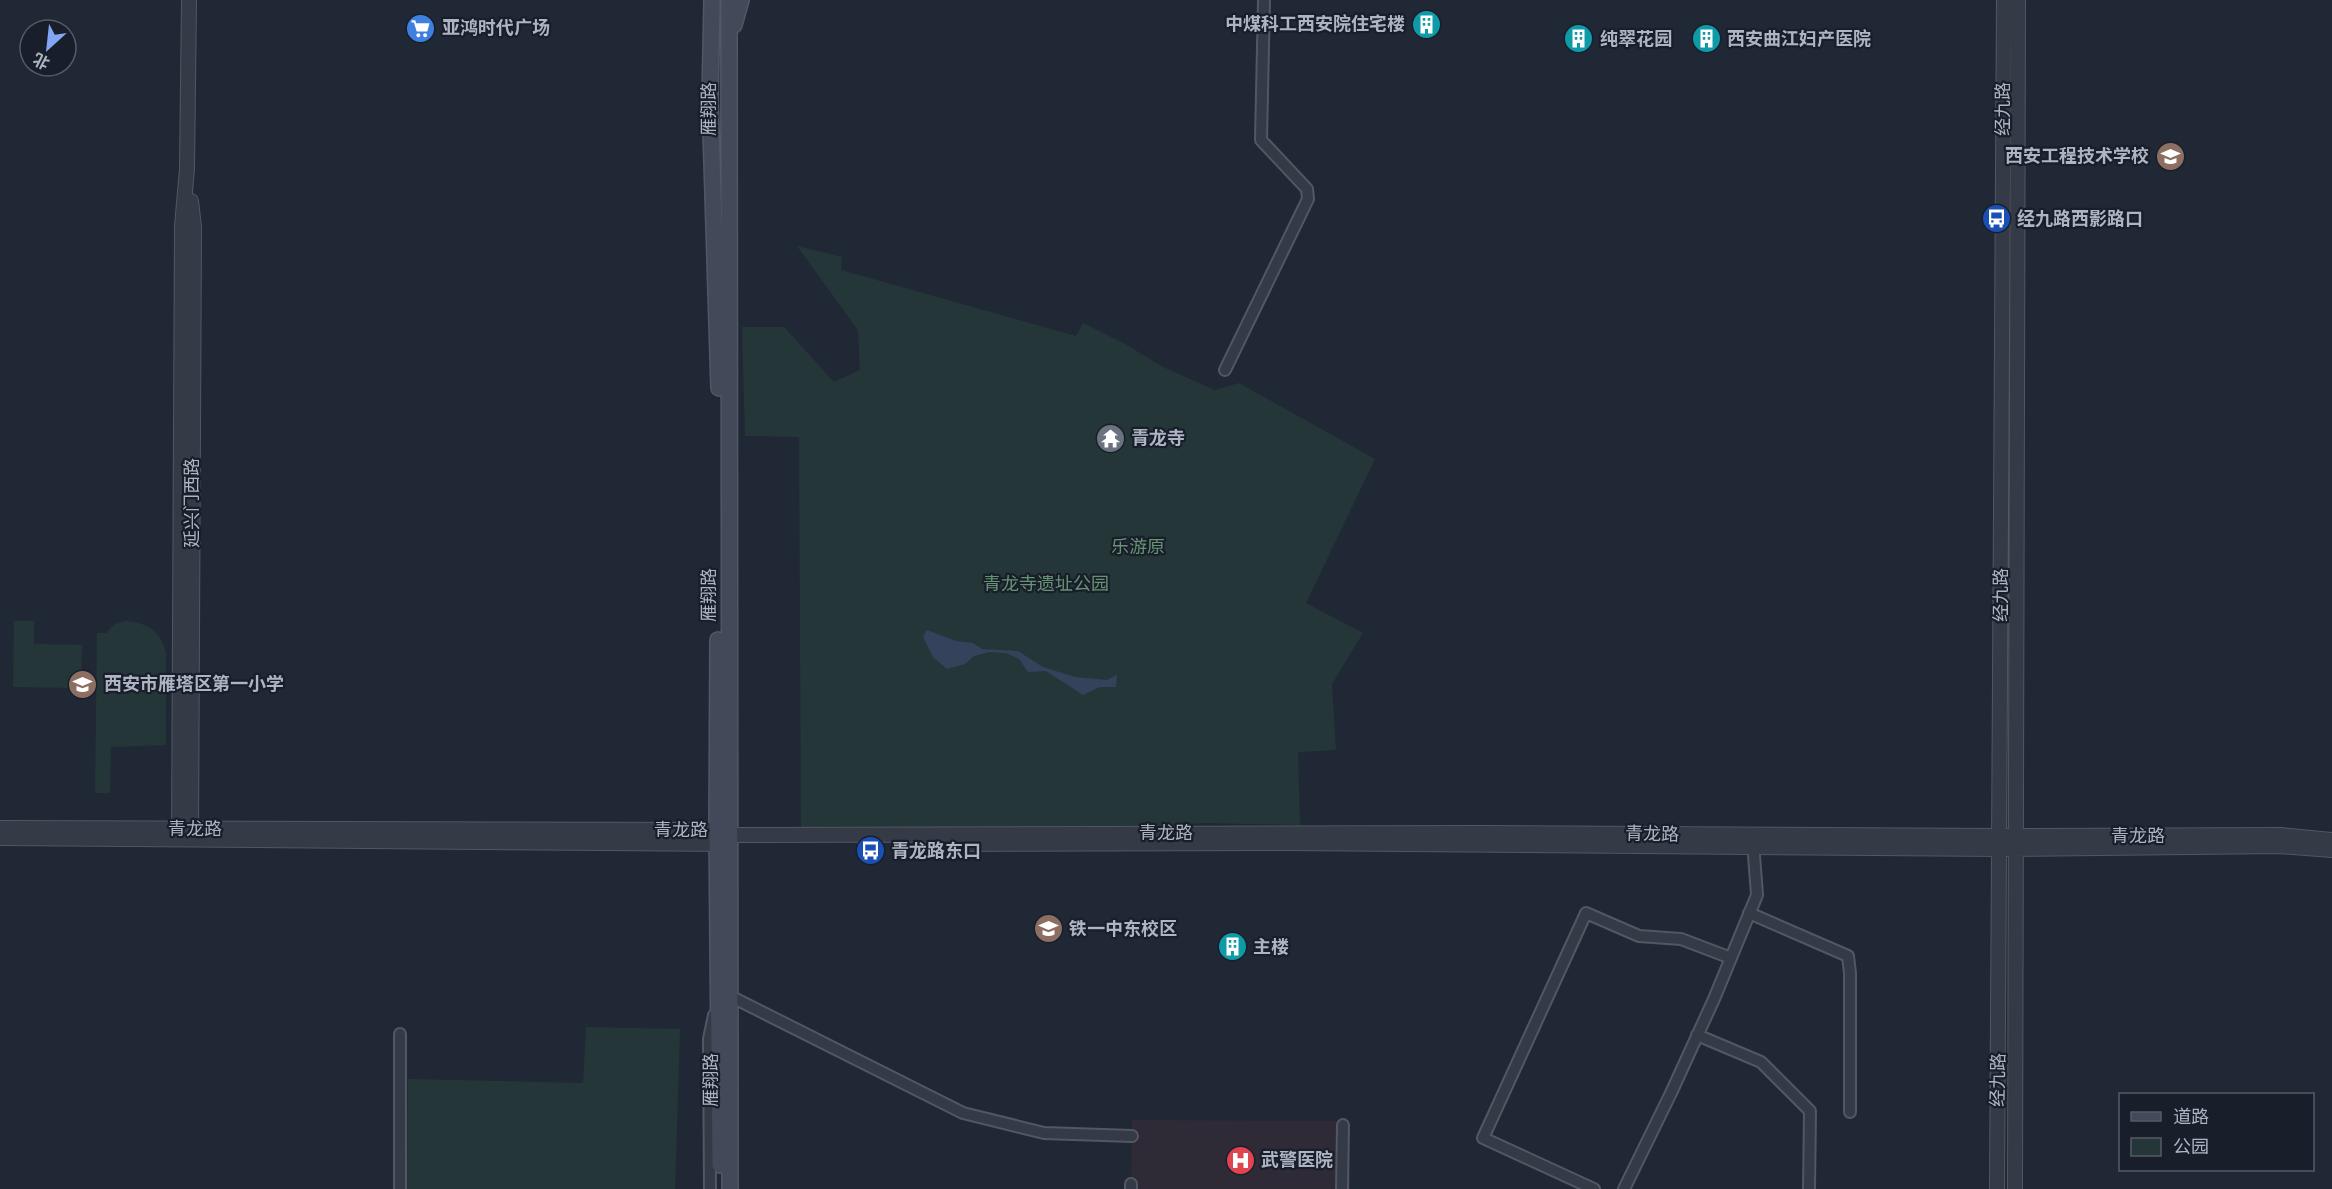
<svg xmlns="http://www.w3.org/2000/svg" width="2332" height="1189" font-family="'Varela Round','Noto Sans SC',sans-serif">
<style>
.medical{fill:#2e2b37}
.green{fill:#253638}
.water{fill:#35425c}
.lines{fill:none;stroke-linecap:round;stroke-linejoin:round}
.minor-casing{stroke:#515764;stroke-width:14}
.tertiary-casing{stroke:#515764;stroke-width:16}
.secondary-casing{stroke:#515764;stroke-width:18}
.minor{stroke:#343a46;stroke-width:10}
.tertiary{stroke:#343a46;stroke-width:14}
.secondary{stroke:#424959;stroke-width:15}
.labels{text-anchor:middle;dominant-baseline:central;stroke-width:4.5;stroke-linejoin:round;paint-order:stroke}
.poi-label{font-size:18px;font-weight:bold;fill:#aeb4c3;stroke:#191f2a;text-anchor:start}
.street-label{font-size:18px;fill:#aeb4c3;stroke:#191f2a}
.park-label{font-size:18px;fill:#679274;stroke:#191f2a}
</style>
<rect width="100%" height="100%" fill="#202835"/>
<path class="medical" d="M 1132,1120 L 1348,1121 L 1350,1189 L 1131,1189 Z"/>
<path class="green" d="M 797,246 L 842,257 L 841,270 L 1076,336 L 1083,323 L 1127,345 L 1163,367 L 1215,390 L 1239,383 L 1375,459 L 1306,603 L 1363,633 L 1332,684 L 1336,750 L 1298,752 L 1300,825 L 1206,823 L 1034,832 L 801,828 L 799,437 L 745,436 L 742,327 L 784,327 L 834,382 L 860,370 L 858,330 Z
M 14,621 L 34,621 L 34,644 L 82,645 L 81,688 L 13,687 Z
M 126,621 C 148,623 161,631 166,653 L 166,745 L 111,747 L 110,793 L 95,793 L 97,633 L 106,633 L 115,624 Z
M 586,1027 L 680,1029 L 675,1189 L 407,1189 L 408,1079 L 583,1083 Z"/>
<path class="water" d="M 927,630 L 956,641 L 973,643 L 982,649 L 1018,651 L 1043,667 L 1075,677 L 1107,680 L 1117,675 L 1116,687 L 1100,687 L 1083,695 L 1046,671 L 1028,672 L 1019,659 L 1006,653 L 989,652 L 974,656 L 965,664 L 947,669 L 933,657 L 923,637 Z"/>
<g class="lines">
<defs>
<path id="minor" d="M 1225,370 L 1308,199 L 1307,189 L 1261,140 L 1264,0
M 1749,913 L 1848,956 L 1850,973 L 1850,1112
M 730,996 L 963,1113 L 1044,1133 L 1132,1136
M 1697,1035 L 1761,1062 L 1810,1111 L 1809,1189
M 400,1189 L 400,1034
M 710,1189 L 709,1039 L 714,1015
M 1131,1189 L 1131,1184
M 1342,1189 L 1343,1125
M 1594,1189 L 1483,1138 L 1586,913 L 1639,936 L 1681,939 L 1731,958
M 1624,1189 L 1671,1093 L 1714,999 L 1757,895 L 1753,842"/>
<path id="tertiary" d="M 191,201 L 194,227 L 191,838
M 0,828 L 717,830 L 728,835 L 1481,833 L 2001,836 L 2281,835 L 2332,840
M 0,838 L 728,844
M 179,838 L 182,226 L 187,169 L 189,0
M 939,844 L 1287,843 L 2001,849 L 2280,846 L 2332,850
M 1997,1189 L 2004,0
M 2015,1189 L 2018,0"/>
<path id="secondary" d="M 712,0 L 710,98 L 719,388
M 729,0 L 730,1189
M 734,25 L 741,0
M 718,640 L 717,830 L 720,1165"/>
</defs>
<use href="#minor" class="minor-casing"/>
<use href="#tertiary" class="tertiary-casing"/>
<use href="#secondary" class="secondary-casing"/>
<use href="#minor" class="minor"/>
<use href="#tertiary" class="tertiary"/>
<use href="#secondary" class="secondary"/>
</g>
<defs>
<symbol id="building-disc" viewBox="-11 -11 22 22"><circle r="9.5" fill="#0f9aa8" stroke="#191f2a"/><path d="M-4-6H4V6H1V3H-1V6H-4ZM-2.5-4.3h1.7v1.8h-1.7ZM.8-4.3h1.7v1.8H.8ZM-2.5-1h1.7V.8h-1.7ZM.8-1h1.7V.8H.8Z" fill="#fff"/></symbol>
<symbol id="supermarket-disc" viewBox="-11 -11 22 22"><circle r="9.5" fill="#3f7fe0" stroke="#191f2a"/><path d="M-6-5.5h2.5l.6 2H6L4.5 2H-2.5L-4.4-4H-6ZM-1.5 3.2a1.3 1.3 0 1 0 .1 0ZM3 3.2a1.3 1.3 0 1 0 .1 0Z" fill="#fff"/></symbol>
<symbol id="university-disc" viewBox="-11 -11 22 22"><circle r="9.5" fill="#8d6e63" stroke="#191f2a"/><path d="M0-5L7-2L0 1L-7-2ZM-4 1L0 2.5L4 1V4Q0 6-4 4Z" fill="#fff"/></symbol>
<symbol id="bus-disc" viewBox="-11 -11 22 22"><circle r="9.5" fill="#1a4fb4" stroke="#191f2a"/><path d="M-5-6H5V4H4V6H2V4H-2V6H-4V4H-5ZM-3.5-4V0h7V-4ZM-3.5 1.2v1.5H-2V1.2ZM2 1.2v1.5H3.5V1.2Z" fill="#fff"/></symbol>
<symbol id="temple-disc" viewBox="-11 -11 22 22"><circle r="9.5" fill="#6b7280" stroke="#191f2a"/><path d="M0-6L5-2H3V0L6.5 2.5H4V6H1.5V3h-3V6H-4V2.5H-6.5L-3 0V-2H-5Z" fill="#fff"/></symbol>
<symbol id="school-disc" viewBox="-11 -11 22 22"><circle r="9.5" fill="#8d6e63" stroke="#191f2a"/><path d="M0-5L7-2L0 1L-7-2ZM-4 1L0 2.5L4 1V4Q0 6-4 4Z" fill="#fff"/></symbol>
<symbol id="hospital-disc" viewBox="-11 -11 22 22"><circle r="9.5" fill="#e0444e" stroke="#191f2a"/><path d="M-5-5h3v3.5h4V-5h3V5h-3V1.5h-4V5h-3Z" fill="#fff"/></symbol>
</defs>
<g fill-rule="evenodd">
<use href="#building-disc" x="1410" y="8" width="33" height="33"/>
<use href="#supermarket-disc" x="404" y="12" width="33" height="33"/>
<use href="#building-disc" x="1562" y="22" width="33" height="33"/>
<use href="#building-disc" x="1690" y="22" width="33" height="33"/>
<use href="#university-disc" x="2154" y="140" width="33" height="33"/>
<use href="#bus-disc" x="1980" y="202" width="33" height="33"/>
<use href="#temple-disc" x="1094" y="422" width="33" height="33"/>
<use href="#school-disc" x="66" y="668" width="33" height="33"/>
<use href="#bus-disc" x="854" y="834" width="33" height="33"/>
<use href="#school-disc" x="1032" y="912" width="33" height="33"/>
<use href="#building-disc" x="1216" y="930" width="33" height="33"/>
<use href="#hospital-disc" x="1224" y="1144" width="33" height="33"/>
</g>
<g class="labels">
<g class="poi-label">
<text x="1405" y="24" text-anchor="end">中煤科工西安院住宅楼</text>
<text x="442" y="28">亚鸿时代广场</text>
<text x="1600" y="39">纯翠花园</text>
<text x="1727" y="39">西安曲江妇产医院</text>
<text x="2149" y="156" text-anchor="end">西安工程技术学校</text>
<text x="2017" y="219">经九路西影路口</text>
<text x="1131" y="438">青龙寺</text>
<text x="104" y="684">西安市雁塔区第一小学</text>
<text x="891" y="851">青龙路东口</text>
<text x="1069" y="929">铁一中东校区</text>
<text x="1253" y="947">主楼</text>
<text x="1261" y="1160">武警医院</text>
</g>
<g class="street-label">
<text transform="translate(709 109) rotate(-90)">雁翔路</text>
<text transform="translate(2003 109) rotate(-90)">经九路</text>
<text transform="translate(192 503) rotate(-90)">延兴门西路</text>
<text transform="translate(709 595) rotate(-90)">雁翔路</text>
<text transform="translate(2001 595) rotate(-90)">经九路</text>
<text x="195" y="829">青龙路</text>
<text x="681" y="830">青龙路</text>
<text x="1166" y="833">青龙路</text>
<text transform="translate(1652 834) rotate(1)">青龙路</text>
<text x="2138" y="836">青龙路</text>
<text transform="translate(711 1080) rotate(-90)">雁翔路</text>
<text transform="translate(1998 1080) rotate(-89)">经九路</text>
</g>
<g class="park-label">
<text x="1138" y="547">乐游原</text>
<text x="1046" y="584">青龙寺遗址公园</text>
</g>
</g>
<rect x="2119" y="1093" width="195" height="78" fill="#191f2a" stroke="#555b67" stroke-width="1.5"/>
<rect x="2131" y="1112" width="30" height="9" fill="#424959" stroke="#555b67" stroke-width="1.5"/>
<text x="2173" y="1123" font-size="18" fill="#aeb4c3">道路</text>
<rect x="2131" y="1138" width="30" height="18" fill="#253638" stroke="#555b67" stroke-width="1.5"/>
<text x="2173" y="1153" font-size="18" fill="#aeb4c3">公园</text>
<g transform="translate(48 48) rotate(207)"><circle r="28" fill="#191f2a" stroke="#555b67" stroke-width="1.5"/>
<path d="M0-4.5L10 22L0 15L-10 22Z" fill="#83a5f2"/>
<text y="-9" font-size="16" font-weight="bold" text-anchor="middle" fill="#aeb4c3">北</text>
</g>
</svg>
